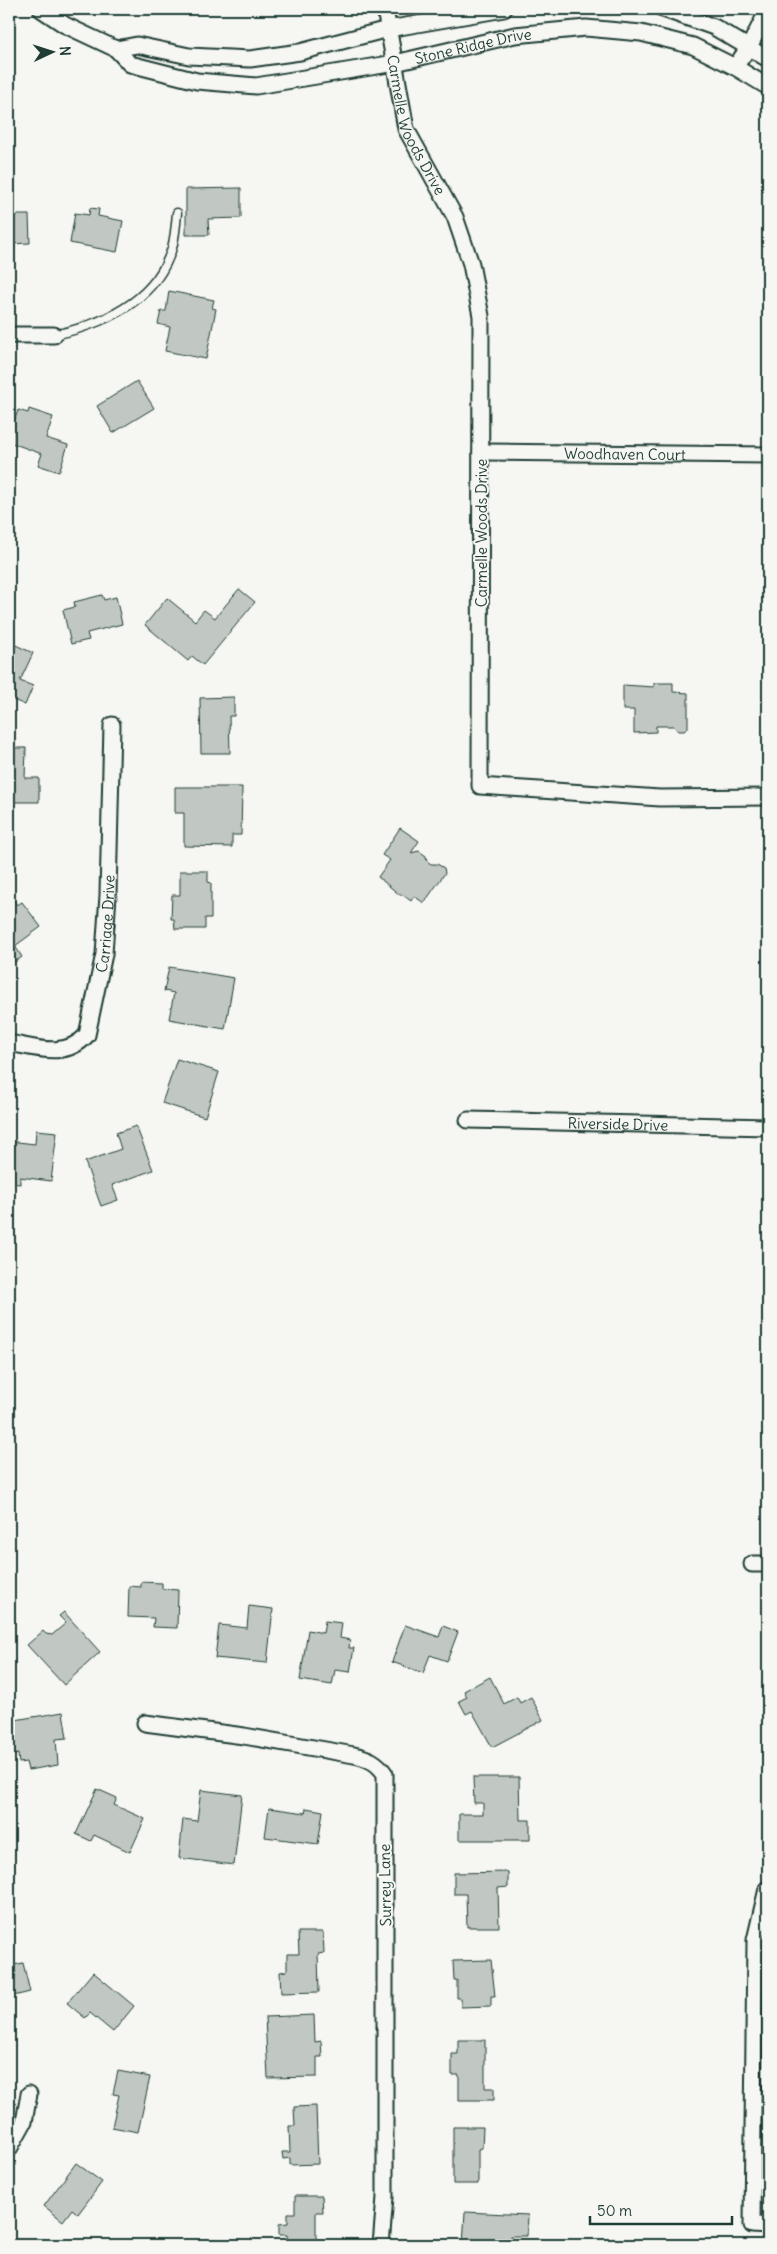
<svg xmlns="http://www.w3.org/2000/svg" width="777" height="2254" font-family="Delius,sans-serif">
<style>
.building{fill:#c1c8c3;stroke:#1f3d34}
.lines{fill:none;stroke-linecap:round;stroke-linejoin:round}
.lane-casing{stroke:#1f3d34;stroke-width:11}
.street-casing{stroke:#1f3d34;stroke-width:19}
.lane{stroke:#f6f6f2;stroke-width:8}
.street{stroke:#f6f6f2;stroke-width:15}
.labels{text-anchor:middle;dominant-baseline:central;stroke-width:4;stroke-linejoin:round;paint-order:stroke}
.street-label{font-size:15px;fill:#1f3d34;stroke:#f6f6f2}
</style>
<rect width="100%" height="100%" fill="#f6f6f2"/>
<filter id="ink" filterUnits="userSpaceOnUse"><feTurbulence type="fractalNoise" baseFrequency=".02" numOctaves="2"/><feDisplacementMap in="SourceGraphic" scale="10" xChannelSelector="R" yChannelSelector="G"/><feConvolveMatrix kernelMatrix="1 2 1 2 8 2 1 2 1" color-interpolation-filters="sRGB"/></filter>
<g filter="url(#ink)">
<path class="building" d="M 241,188 L 241,218 L 208,219 L 209,235 L 186,235 L 186,189 Z
M 90,208 L 99,209 L 98,216 L 123,221 L 117,252 L 70,243 L 75,213 L 89,215 Z
M 9,215 L 29,215 L 30,243 L 9,244 Z
M 169,291 L 214,300 L 212,308 L 216,309 L 206,359 L 165,351 L 170,327 L 158,324 L 161,311 L 166,311 Z
M 137,381 L 154,408 L 113,433 L 97,406 Z
M 29,409 L 53,417 L 46,438 L 68,445 L 59,472 L 38,465 L 42,454 L 9,442 L 9,420 L 14,422 L 18,410 L 28,413 Z
M 239,589 L 255,602 L 203,665 L 192,656 L 188,661 L 145,625 L 167,598 L 195,621 L 204,610 L 215,618 Z
M 102,595 L 104,600 L 116,597 L 122,624 L 87,633 L 89,640 L 71,644 L 63,610 L 75,607 L 74,602 Z
M 9,642 L 33,653 L 20,681 L 33,686 L 25,705 L 9,698 Z
M 654,683 L 673,683 L 673,692 L 688,693 L 688,728 L 684,731 L 678,731 L 674,726 L 656,726 L 656,732 L 634,733 L 634,710 L 623,710 L 623,685 L 654,687 Z
M 234,697 L 234,716 L 229,716 L 230,753 L 201,753 L 200,698 Z
M 9,748 L 26,748 L 25,778 L 39,778 L 39,802 L 9,802 Z
M 175,787 L 242,787 L 241,835 L 232,835 L 232,847 L 184,846 L 184,813 L 175,813 Z
M 400,828 L 419,841 L 411,853 L 419,851 L 426,856 L 427,861 L 431,864 L 437,864 L 444,868 L 445,873 L 424,903 L 414,896 L 411,901 L 403,895 L 400,895 L 378,877 L 390,860 L 382,855 Z
M 180,871 L 208,871 L 208,882 L 211,883 L 211,918 L 205,918 L 205,929 L 175,929 L 174,919 L 171,919 L 172,895 L 180,895 Z
M 10,895 L 17,905 L 22,902 L 41,927 L 15,946 L 22,957 L 9,966 Z
M 169,967 L 234,978 L 225,1029 L 169,1019 L 174,993 L 164,991 Z
M 177,1059 L 219,1072 L 205,1117 L 162,1103 Z
M 136,1126 L 153,1170 L 112,1185 L 118,1200 L 101,1206 L 85,1162 L 121,1149 L 116,1133 Z
M 36,1130 L 57,1132 L 51,1181 L 20,1177 L 20,1184 L 9,1183 L 9,1141 L 35,1144 Z
M 141,1582 L 162,1583 L 162,1589 L 178,1590 L 177,1628 L 153,1627 L 154,1618 L 128,1617 L 129,1586 L 141,1587 Z
M 249,1606 L 273,1609 L 267,1663 L 215,1658 L 219,1625 L 247,1628 Z
M 64,1612 L 100,1652 L 64,1685 L 27,1645 L 43,1631 L 46,1634 L 52,1635 L 66,1623 L 59,1616 Z
M 325,1621 L 342,1623 L 340,1638 L 350,1640 L 349,1648 L 354,1648 L 350,1672 L 335,1670 L 332,1685 L 300,1680 L 308,1630 L 323,1633 Z
M 405,1625 L 439,1637 L 443,1626 L 458,1632 L 447,1661 L 430,1655 L 423,1673 L 392,1662 Z
M 490,1677 L 504,1704 L 517,1697 L 520,1703 L 531,1697 L 543,1720 L 492,1747 L 472,1711 L 466,1714 L 459,1701 L 467,1697 L 464,1691 Z
M 63,1712 L 67,1738 L 56,1739 L 58,1765 L 28,1770 L 26,1762 L 19,1763 L 18,1754 L 9,1756 L 9,1721 Z
M 473,1777 L 519,1777 L 520,1820 L 530,1820 L 530,1840 L 459,1840 L 459,1814 L 483,1814 L 483,1803 L 474,1803 Z
M 97,1789 L 117,1798 L 114,1805 L 145,1819 L 130,1852 L 94,1835 L 91,1841 L 76,1834 Z
M 201,1790 L 242,1795 L 234,1865 L 179,1858 L 183,1819 L 197,1821 Z
M 269,1808 L 305,1813 L 306,1808 L 323,1811 L 318,1844 L 265,1837 Z
M 508,1872 L 508,1887 L 498,1888 L 499,1927 L 467,1927 L 466,1894 L 454,1894 L 454,1873 Z
M 298,1932 L 323,1932 L 324,1953 L 318,1954 L 319,1992 L 281,1993 L 280,1972 L 287,1971 L 287,1954 L 299,1954 Z
M 491,1960 L 495,1996 L 491,1996 L 491,2006 L 461,2007 L 461,1998 L 457,1998 L 457,1980 L 454,1980 L 453,1961 Z
M 23,1963 L 30,1992 L 9,1997 L 9,1966 Z
M 93,1972 L 134,2006 L 113,2032 L 90,2013 L 85,2018 L 67,2003 Z
M 314,2015 L 315,2042 L 321,2041 L 322,2057 L 317,2057 L 317,2077 L 268,2078 L 265,2017 Z
M 458,2040 L 485,2040 L 485,2088 L 494,2088 L 494,2100 L 459,2100 L 459,2075 L 452,2075 L 452,2054 L 458,2054 Z
M 118,2071 L 150,2077 L 138,2132 L 112,2127 L 119,2095 L 113,2094 Z
M 316,2106 L 318,2164 L 290,2165 L 290,2158 L 283,2159 L 282,2152 L 290,2152 L 289,2126 L 295,2126 L 294,2107 Z
M 453,2127 L 483,2127 L 482,2148 L 478,2149 L 478,2184 L 453,2184 Z
M 76,2163 L 102,2182 L 78,2214 L 72,2209 L 63,2221 L 44,2206 Z
M 295,2196 L 322,2196 L 323,2212 L 316,2212 L 316,2245 L 288,2245 L 287,2235 L 279,2235 L 279,2224 L 288,2223 L 288,2213 L 295,2213 Z
M 465,2212 L 528,2215 L 527,2236 L 511,2236 L 510,2245 L 463,2245 Z
M 38,2239 L 41,2245 L 24,2245 Z"/>
<g class="lines">
<defs>
<path id="lane" d="M 54,335 C 104,324 156,301 172,248 C 175,237 176,225 177,213"/>
<g id="street">
<path id="s1" d="M 41,9 L 65,25 L 116,49 L 130,64 L 197,81 L 256,86 L 395,63 L 515,35 L 586,28 L 641,33 L 693,46 L 735,67 L 768,87"/>
<path id="s2" d="M 385,9 L 406,129 L 455,217 L 471,264 L 481,316 L 480,786 L 660,798 L 768,797"/>
<path d="M 663,9 L 714,27 L 768,59"/>
<path d="M 116,49 L 137,45 L 189,56 L 250,59 L 300,52 L 388,29 L 504,9"/>
<path d="M 735,67 L 749,47 L 768,10"/>
<path d="M 9,335 L 54,335"/>
<path id="s3" d="M 481,452 L 768,455"/>
<path id="s4" d="M 9,1043 C 37,1048 65,1059 87,1035 L 104,954 L 108,895 L 112,725"/>
<path id="s5" d="M 468,1120 L 768,1127"/>
<path d="M 752,1564 L 768,1564"/>
<path d="M 145,1723 L 244,1736 L 354,1755 C 368,1758 377,1762 385,1774 L 385,2197 L 381,2245"/>
<path d="M 767,1889 L 755,1940 L 752,2225 L 768,2226"/>
<path d="M 9,2149 L 24,2122 L 29,2094"/>
</g>
</defs>
<use href="#lane" class="lane-casing"/>
<use href="#street" class="street-casing"/>
<use href="#lane" class="lane"/>
<use href="#street" class="street"/>
</g>
</g>
<g class="labels">
<g class="street-label">
<text stroke="none"><textPath href="#s1" startOffset="455">Stone Ridge Drive</textPath></text>
<text stroke="none"><textPath href="#s2" startOffset="121">Carmelle Woods Drive</textPath></text>
<text stroke="none"><textPath href="#s3" startOffset="144">Woodhaven Court</textPath></text>
<text transform="translate(481 533) rotate(-90)">Carmelle Woods Drive</text>
<text stroke="none"><textPath href="#s4" startOffset="196">Carriage Drive</textPath></text>
<text stroke="none"><textPath href="#s5" startOffset="150">Riverside Drive</textPath></text>
<text transform="translate(385 1885) rotate(-91)">Surrey Lane</text>
</g>
</g>
<rect width="777" height="2254" fill="none" stroke="#f6f6f2" stroke-width="30"/>
<rect x="15" y="15" width="747" height="2224" fill="none" stroke="#1f3d34" stroke-width="2" filter="url(#ink)"/>
<g transform="translate(52 52) rotate(86)" stroke="#f6f6f2" stroke-width="4" paint-order="stroke">
<path d="M0-4L9 19L0 12L-9 19Z" fill="#1f3d34"/>
<text y="-8" font-size="14" font-weight="bold" text-anchor="middle" fill="#1f3d34">N</text>
</g>
<path d="M590 2216v8h142v-8" fill="none" stroke="#1f3d34" stroke-width="2.5"/>
<text x="597" y="2216" font-size="15" fill="#1f3d34" stroke="#f6f6f2" stroke-width="4" paint-order="stroke">50 m</text>
</svg>
